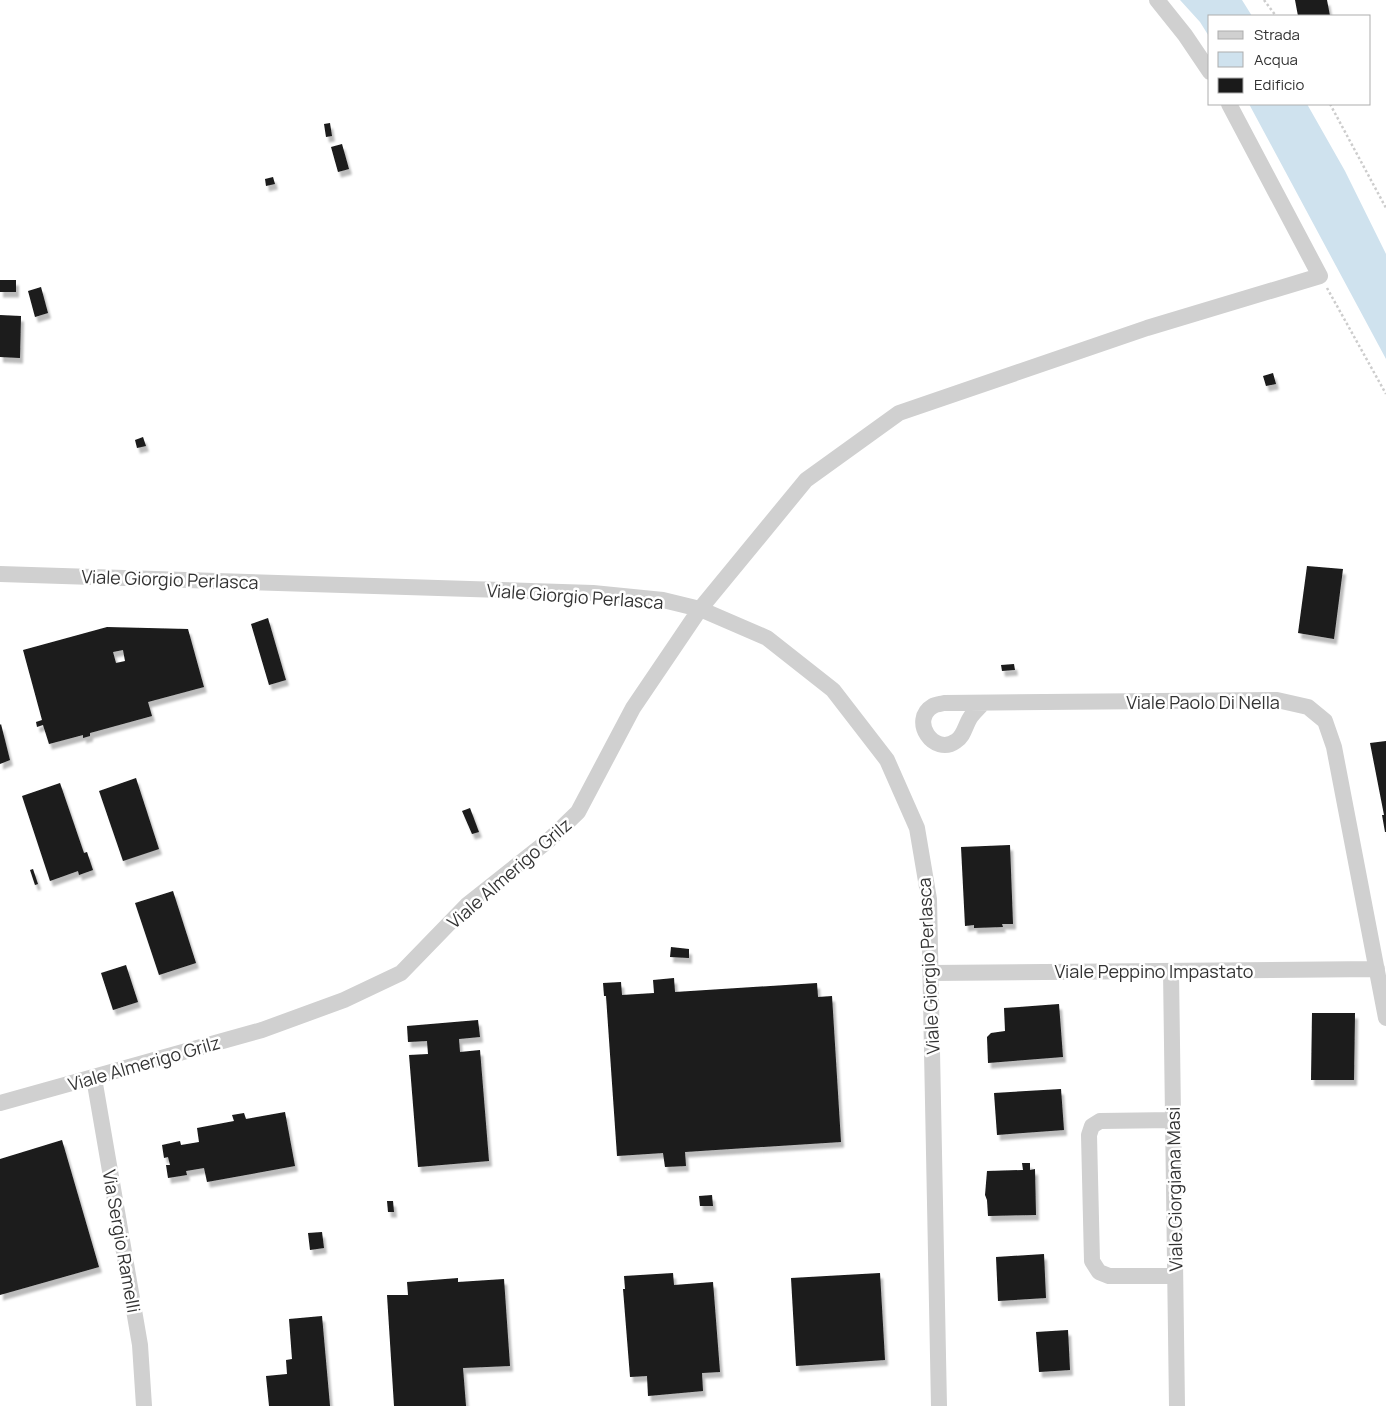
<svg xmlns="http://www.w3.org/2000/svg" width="1386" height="1406" font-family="Manrope,sans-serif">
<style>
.water{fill:#cfe2ee}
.building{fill:#1a1a1a;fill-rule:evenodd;filter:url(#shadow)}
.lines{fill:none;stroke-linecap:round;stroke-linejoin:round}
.path{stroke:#cdcdcd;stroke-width:2.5;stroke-dasharray:2.5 2.5;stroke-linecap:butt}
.minor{stroke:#d0d0d0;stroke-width:16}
.labels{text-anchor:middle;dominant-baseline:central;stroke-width:5;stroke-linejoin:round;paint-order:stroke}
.street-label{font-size:18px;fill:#333;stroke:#fff}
</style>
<defs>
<filter id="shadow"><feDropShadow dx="3" dy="5.5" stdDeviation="1" flood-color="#0004"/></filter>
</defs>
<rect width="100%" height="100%" fill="#fff"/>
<path class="water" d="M 1180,0 L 1242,0 L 1252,16 L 1210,16 L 1210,38 L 1200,22 Z
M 1249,104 L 1307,104 L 1345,171 L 1386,254 L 1386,359 Z"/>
<path class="building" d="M 1295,0 L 1327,0 L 1330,16 L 1298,16 Z
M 330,123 L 332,136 L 326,137 L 324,124 Z
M 342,144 L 349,169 L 338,172 L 331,147 Z
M 273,177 L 275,184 L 266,186 L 265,179 Z
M 0,280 L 16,280 L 16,292 L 0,292 Z
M 41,287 L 48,313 L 35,317 L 28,291 Z
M 0,315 L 21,316 L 20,358 L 0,357 Z
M 1273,373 L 1276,384 L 1266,386 L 1263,376 Z
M 143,437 L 146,446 L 137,448 L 135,440 Z
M 1307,566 L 1343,569 L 1334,639 L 1298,633 Z
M 268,618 L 286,680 L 269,685 L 251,624 Z
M 107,627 L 188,629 L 204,687 L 148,702 L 152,716 L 90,733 L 90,736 L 83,738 L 83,735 L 49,744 L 43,725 L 37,727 L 36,722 L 42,720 L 23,650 ZM 123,650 L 125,661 L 116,663 L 113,652 Z
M 1014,664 L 1015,670 L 1002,671 L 1001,665 Z
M 1,724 L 10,760 L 0,764 L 0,725 Z
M 1386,741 L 1386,832 L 1385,832 L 1382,815 L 1384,815 L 1370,743 Z
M 136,778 L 159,849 L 123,861 L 99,791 Z
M 60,783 L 84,853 L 87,852 L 93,870 L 79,875 L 78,871 L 50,881 L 22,796 Z
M 470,808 L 479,832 L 472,834 L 462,811 Z
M 1010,845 L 1013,924 L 1002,924 L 1003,927 L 974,928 L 974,925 L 965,926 L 961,847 Z
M 33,869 L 38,884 L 35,885 L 30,870 Z
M 173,891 L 196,963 L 159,975 L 135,903 Z
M 671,947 L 689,949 L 689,958 L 670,957 Z
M 126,965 L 138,1002 L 113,1010 L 101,973 Z
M 674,978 L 675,992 L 817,983 L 818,997 L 832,996 L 841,1142 L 685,1152 L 686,1166 L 665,1167 L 663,1153 L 617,1156 L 606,996 L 604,996 L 603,983 L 621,982 L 622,995 L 654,993 L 653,980 Z
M 1059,1004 L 1063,1057 L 988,1063 L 987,1037 L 991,1033 L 1005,1031 L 1004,1008 Z
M 1312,1013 L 1355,1013 L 1354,1080 L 1311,1080 Z
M 478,1020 L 480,1037 L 459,1039 L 460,1052 L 480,1050 L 489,1161 L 418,1167 L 409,1055 L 428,1054 L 427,1041 L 408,1042 L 407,1026 Z
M 1061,1089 L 1064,1130 L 997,1135 L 994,1093 Z
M 285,1112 L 295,1166 L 207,1182 L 204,1168 L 186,1171 L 187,1175 L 168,1178 L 166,1165 L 170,1165 L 168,1157 L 164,1158 L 162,1145 L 180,1141 L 181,1145 L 199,1142 L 197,1128 L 234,1121 L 232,1115 L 244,1113 L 246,1119 Z
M 62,1140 L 99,1267 L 0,1295 L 0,1159 Z
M 1022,1163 L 1030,1163 L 1030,1170 L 1035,1169 L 1036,1215 L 988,1216 L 987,1200 L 985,1195 L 987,1171 L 1023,1170 Z
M 712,1195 L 713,1206 L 700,1206 L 699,1196 Z
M 387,1201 L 393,1201 L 394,1212 L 388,1212 Z
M 322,1232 L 324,1248 L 310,1250 L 308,1233 Z
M 1044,1254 L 1046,1298 L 998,1301 L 996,1257 Z
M 673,1273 L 674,1285 L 713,1282 L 720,1372 L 702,1373 L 703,1391 L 648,1396 L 647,1376 L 630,1377 L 623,1289 L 625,1289 L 624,1276 Z
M 880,1273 L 885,1360 L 796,1366 L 791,1278 Z
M 458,1278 L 458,1282 L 504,1279 L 510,1366 L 463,1368 L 466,1406 L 394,1406 L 387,1295 L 408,1295 L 407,1282 Z
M 322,1316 L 330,1406 L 269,1406 L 266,1376 L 287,1374 L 286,1360 L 292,1359 L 289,1319 Z
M 1068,1330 L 1070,1370 L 1039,1372 L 1036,1332 Z"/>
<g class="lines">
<path class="path" d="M 1264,0 L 1276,16
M 1330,104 L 1386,208
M 1327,288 L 1386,394"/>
<path class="minor" d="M 1157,0 L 1185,35 L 1210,72
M 0,574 L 593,593 L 663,600 L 700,609 L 767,638 L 833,690 L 887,760 L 917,828 L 929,899 L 939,1406
M 983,703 C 979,708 973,713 970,718 C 965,726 964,736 956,741 C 934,757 909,720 933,706 C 936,704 941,704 944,703 L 1277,700 L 1308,707 L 1325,721 L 1334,747 L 1386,1018
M 1171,971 L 1177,1406
M 931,973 L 1377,969
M 94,1078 L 140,1345 L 144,1406
M 0,1103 L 262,1030 L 344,1000 L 401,973 L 467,905 L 549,840 L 578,812 L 633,708 L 700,609 L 806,480 L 899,413 L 1147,328 L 1320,276 L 1229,104
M 1173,1120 L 1100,1121 L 1092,1126 L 1089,1135 L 1092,1261 L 1099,1272 L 1109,1276 L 1175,1276"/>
</g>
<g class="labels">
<g class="street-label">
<text transform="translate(170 579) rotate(2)">Viale Giorgio Perlasca</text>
<text transform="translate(575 596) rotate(4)">Viale Giorgio Perlasca</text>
<text x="1203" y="702">Viale Paolo Di Nella</text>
<text transform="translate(509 873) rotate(-41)">Viale Almerigo Grilz</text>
<text transform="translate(928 966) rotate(-93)">Viale Giorgio Perlasca</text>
<text x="1154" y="971">Viale Peppino Impastato</text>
<text transform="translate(144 1063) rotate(-16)">Viale Almerigo Grilz</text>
<text transform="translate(1174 1189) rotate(-91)">Viale Giorgiana Masi</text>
<text transform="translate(122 1241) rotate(80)">Via Sergio Ramelli</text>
</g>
</g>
<rect x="1208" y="15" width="162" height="90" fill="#ffffff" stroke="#adadad"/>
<rect x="1218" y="31" width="25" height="8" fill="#d0d0d0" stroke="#adadad"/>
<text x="1254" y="40" font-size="15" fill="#333333">Strada</text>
<rect x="1218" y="52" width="25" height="15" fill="#cfe2ee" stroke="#adadad"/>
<text x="1254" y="65" font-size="15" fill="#333333">Acqua</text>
<rect x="1218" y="78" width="25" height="15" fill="#1a1a1a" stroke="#adadad"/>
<text x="1254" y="90" font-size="15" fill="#333333">Edificio</text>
</svg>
